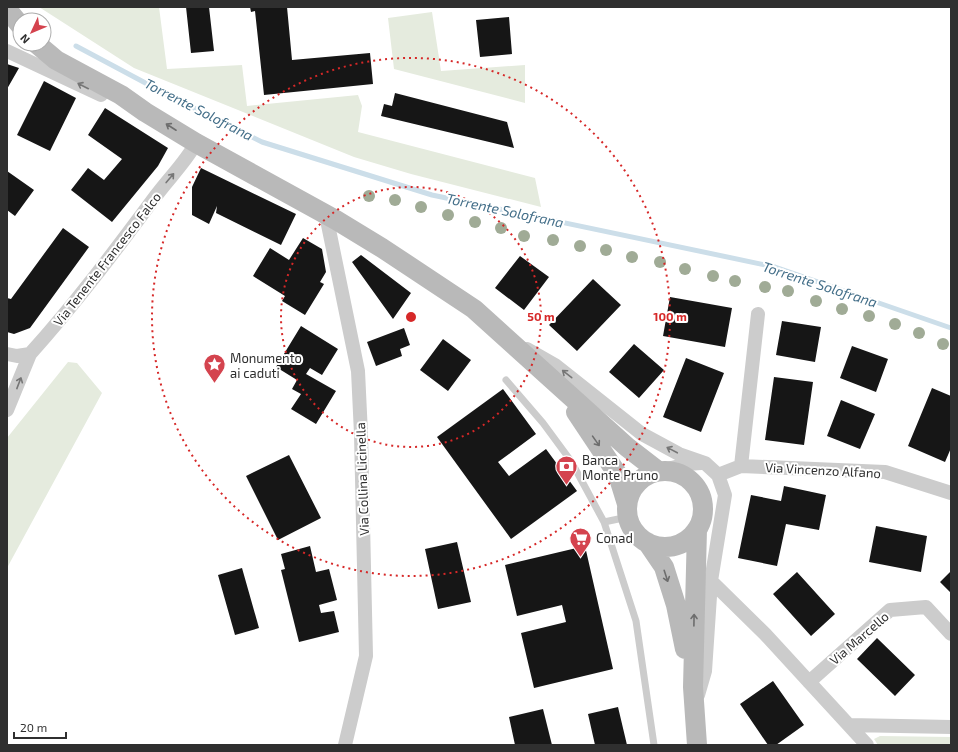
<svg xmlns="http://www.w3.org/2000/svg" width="958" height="752" font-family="'Exo 2',sans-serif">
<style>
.green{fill:#e5ebde}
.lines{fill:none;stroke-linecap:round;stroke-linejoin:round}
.stream{stroke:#ccdee9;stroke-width:5}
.building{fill:#161616}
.service{stroke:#ccc;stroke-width:7}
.minor{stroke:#ccc;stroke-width:14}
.secondary{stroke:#b9b9b9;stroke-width:20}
.tree{fill:#a0ab96}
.oneway{stroke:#767676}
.oneway2{stroke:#6d6d6d}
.ring{fill:none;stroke:#d62828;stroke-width:2;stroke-dasharray:2 4}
.labels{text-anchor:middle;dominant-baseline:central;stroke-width:4;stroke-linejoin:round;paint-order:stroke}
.street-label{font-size:13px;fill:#2f2f2f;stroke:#fff}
.poi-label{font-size:13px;fill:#2f2f2f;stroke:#fff;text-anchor:start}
.water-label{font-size:14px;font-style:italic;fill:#446f89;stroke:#fff}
.centre{fill:#d62828;stroke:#fff;stroke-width:2}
.ring-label{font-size:12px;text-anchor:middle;font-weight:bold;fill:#d62828;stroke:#fff;stroke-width:4;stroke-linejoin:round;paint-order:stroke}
</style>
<rect width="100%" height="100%" fill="#fff"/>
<path class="green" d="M 39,7 L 159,7 L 167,69 L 242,65 L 247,106 L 358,95 L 362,106 L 358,132 L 535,178 L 541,207 L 411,174 L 354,157 L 134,68 Z
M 432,12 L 441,71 L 525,65 L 525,103 L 394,69 L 388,18 Z
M 68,362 L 77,363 L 102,393 L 7,568 L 7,438 Z
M 880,736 L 951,737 L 951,745 L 878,745 L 874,739 Z"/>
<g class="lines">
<path class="stream" d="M 76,46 L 168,95 L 262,142 L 432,195 L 775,267 L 951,328"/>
</g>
<path class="building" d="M 186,7 L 209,7 L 214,51 L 191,53 Z
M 250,7 L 287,7 L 292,60 L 370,53 L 373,84 L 264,95 L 255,11 L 251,12 Z
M 509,17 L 512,54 L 480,57 L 476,20 Z
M 7,64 L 19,68 L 7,89 Z
M 44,81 L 76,98 L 50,151 L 17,135 Z
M 395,93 L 507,122 L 514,148 L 381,116 L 384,104 L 392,106 Z
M 105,108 L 168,148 L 158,166 L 112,222 L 71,190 L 88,168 L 104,180 L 122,159 L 88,135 Z
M 201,168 L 296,214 L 281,245 L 216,213 L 217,206 L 209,224 L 192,215 L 192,187 Z
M 7,171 L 34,190 L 15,216 L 7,210 Z
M 63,228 L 89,247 L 30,328 L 14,334 L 7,332 L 7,298 L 11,299 Z
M 303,238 L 322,249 L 326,272 L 320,282 L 324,284 L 305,315 L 282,301 L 285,296 L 253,276 L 270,248 L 289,260 Z
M 361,255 L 411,293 L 393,319 L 352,262 Z
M 520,256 L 549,277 L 524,310 L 495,288 Z
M 593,279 L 621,305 L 577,351 L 549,325 Z
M 670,297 L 732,308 L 725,347 L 663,336 Z
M 782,321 L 821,327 L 815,362 L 776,355 Z
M 301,326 L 338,349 L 322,375 L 310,368 L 306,374 L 336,391 L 316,424 L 291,409 L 301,394 L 292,389 L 297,380 L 276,367 Z
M 404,328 L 410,345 L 400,349 L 402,356 L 376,366 L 367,342 Z
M 443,339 L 471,360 L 448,391 L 420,370 Z
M 634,344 L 664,370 L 639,398 L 609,372 Z
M 852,346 L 888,359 L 876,392 L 840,378 Z
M 686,358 L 724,373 L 701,432 L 663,417 Z
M 774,377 L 813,382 L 804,445 L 765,440 Z
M 932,388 L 951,396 L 951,448 L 945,462 L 908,446 Z
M 503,389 L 536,434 L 498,462 L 509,476 L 546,449 L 577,491 L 511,539 L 437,437 Z
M 841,400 L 875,414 L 860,449 L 827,436 Z
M 289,455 L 321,518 L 278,540 L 246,476 Z
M 784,486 L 826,495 L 819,530 L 786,524 L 777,566 L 738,558 L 751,495 L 781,501 Z
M 876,526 L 927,536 L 921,572 L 869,562 Z
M 457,542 L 471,602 L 438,609 L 425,549 Z
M 310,546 L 316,572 L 329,569 L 337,600 L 319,605 L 321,613 L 334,611 L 339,632 L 299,642 L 281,570 L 285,569 L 281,554 Z
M 585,546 L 613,669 L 534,688 L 521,633 L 566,622 L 562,605 L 517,616 L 505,565 Z
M 242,568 L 259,628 L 235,635 L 218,575 Z
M 951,571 L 951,593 L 940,582 Z
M 797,572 L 835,614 L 811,636 L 773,594 Z
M 877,638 L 915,675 L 895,696 L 857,659 Z
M 773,681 L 804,725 L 776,745 L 768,745 L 740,704 Z
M 618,707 L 627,745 L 595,745 L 588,714 Z
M 543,709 L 552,745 L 515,745 L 509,717 Z"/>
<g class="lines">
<path class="service" d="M 506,380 L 543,423 L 571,461 L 604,522 L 628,517
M 604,522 L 636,621 L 654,745"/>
<path class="minor" d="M 7,51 L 101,95
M 326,215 L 358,371 L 361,434 L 366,656 L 345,745
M 527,349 L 555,365 L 642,434 L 679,454 L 705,463 L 718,475 L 725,495 L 711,581 L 705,671 L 698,695
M 7,354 L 17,356 L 30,354 C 75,304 115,251 155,197 C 168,179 185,163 196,143
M 7,410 L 30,354
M 741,466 L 758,314
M 664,470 L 687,464 L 701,463
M 718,475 L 741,466 L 885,472 L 951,493
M 711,581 L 765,634 L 867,745
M 809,682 L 890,610 L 926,607 L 951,634
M 849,725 L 951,727"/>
<path class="secondary" d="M 7,9 L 20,25
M 37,44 L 56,60 L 121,95 L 145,112 L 196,143 L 336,220 L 382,248 L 474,309 L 627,447 L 658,471
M 576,412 L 618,475 L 627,504
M627 509a38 38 0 1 1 76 0a38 38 0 1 1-76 0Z
M 697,529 L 693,687 L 697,745
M 647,542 L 664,567 L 676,605 L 685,649"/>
</g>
<g class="tree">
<circle cx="369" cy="196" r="6"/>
<circle cx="395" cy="200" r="6"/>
<circle cx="421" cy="207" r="6"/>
<circle cx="448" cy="215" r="6"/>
<circle cx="475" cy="222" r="6"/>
<circle cx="501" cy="228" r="6"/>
<circle cx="524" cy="236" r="6"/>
<circle cx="553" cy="240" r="6"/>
<circle cx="580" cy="246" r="6"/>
<circle cx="606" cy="250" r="6"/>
<circle cx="632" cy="257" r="6"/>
<circle cx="660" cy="262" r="6"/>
<circle cx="685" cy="269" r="6"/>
<circle cx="713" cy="276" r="6"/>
<circle cx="735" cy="281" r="6"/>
<circle cx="765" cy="287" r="6"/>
<circle cx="788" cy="291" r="6"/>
<circle cx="816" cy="301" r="6"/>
<circle cx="842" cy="309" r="6"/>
<circle cx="869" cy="316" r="6"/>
<circle cx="895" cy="324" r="6"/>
<circle cx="919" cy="333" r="6"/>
<circle cx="943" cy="344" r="6"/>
</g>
<defs><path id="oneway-shaft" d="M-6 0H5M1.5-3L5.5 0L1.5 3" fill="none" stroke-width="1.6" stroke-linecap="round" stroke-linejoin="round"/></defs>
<g class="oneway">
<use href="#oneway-shaft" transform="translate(83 86) rotate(-153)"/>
<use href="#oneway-shaft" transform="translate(170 178) rotate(-50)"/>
<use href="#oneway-shaft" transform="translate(567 374) rotate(-142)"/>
<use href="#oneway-shaft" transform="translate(19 383) rotate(-69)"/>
<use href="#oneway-shaft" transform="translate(672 450) rotate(-152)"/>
</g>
<g class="oneway2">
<use href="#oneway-shaft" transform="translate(171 127) rotate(-147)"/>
<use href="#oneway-shaft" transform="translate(596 441) rotate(55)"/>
<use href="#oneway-shaft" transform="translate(666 576) rotate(72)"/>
<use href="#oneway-shaft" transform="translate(694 620) rotate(-89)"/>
</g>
<g class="ring">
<circle cx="411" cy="317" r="130"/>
<circle cx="411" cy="317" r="259"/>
</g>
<defs>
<symbol id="sight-pin" viewBox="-11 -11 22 30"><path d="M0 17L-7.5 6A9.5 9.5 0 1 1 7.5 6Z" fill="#d4434e" stroke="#fff"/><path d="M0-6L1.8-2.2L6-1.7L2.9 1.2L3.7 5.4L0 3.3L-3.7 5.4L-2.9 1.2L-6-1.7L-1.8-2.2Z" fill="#fff"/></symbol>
<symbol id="bank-pin" viewBox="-11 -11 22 30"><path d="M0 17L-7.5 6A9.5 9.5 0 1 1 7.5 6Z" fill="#d4434e" stroke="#fff"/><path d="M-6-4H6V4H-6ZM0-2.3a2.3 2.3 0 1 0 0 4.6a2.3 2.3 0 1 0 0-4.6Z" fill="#fff"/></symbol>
<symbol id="supermarket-pin" viewBox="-11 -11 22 30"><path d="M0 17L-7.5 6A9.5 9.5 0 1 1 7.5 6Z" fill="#d4434e" stroke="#fff"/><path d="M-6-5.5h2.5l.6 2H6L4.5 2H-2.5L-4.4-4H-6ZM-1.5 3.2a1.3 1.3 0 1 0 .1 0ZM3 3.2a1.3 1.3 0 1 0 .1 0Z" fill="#fff"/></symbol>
</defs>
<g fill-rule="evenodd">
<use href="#sight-pin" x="202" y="352" width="25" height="34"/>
<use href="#bank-pin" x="554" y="454" width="25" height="34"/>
<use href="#supermarket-pin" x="568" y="526" width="25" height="34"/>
</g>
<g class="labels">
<g class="street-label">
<text transform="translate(107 259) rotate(-52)">Via Tenente Francesco Falco</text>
<text transform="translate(823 470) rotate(3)">Via Vincenzo Alfano</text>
<text transform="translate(362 479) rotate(-92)">Via Collina Licinella</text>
<text transform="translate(859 638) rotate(-41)">Via Marcello</text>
</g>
<g class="poi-label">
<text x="230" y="358">Monumento<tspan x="230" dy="15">ai caduti</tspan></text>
<text x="582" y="460">Banca<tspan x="582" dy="15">Monte Pruno</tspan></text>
<text x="596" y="538">Conad</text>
</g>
<g class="water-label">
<text transform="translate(199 109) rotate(27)">Torrente Solofrana</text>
<text transform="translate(505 210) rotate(12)">Torrente Solofrana</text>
<text transform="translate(820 284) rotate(18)">Torrente Solofrana</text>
</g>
</g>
<circle cx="411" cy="317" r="6" class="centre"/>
<g class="ring-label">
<text x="541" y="321">50 m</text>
<text x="670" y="321">100 m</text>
</g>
<rect width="958" height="752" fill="none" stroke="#2f2f2f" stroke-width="16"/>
<g transform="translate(32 32) rotate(226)"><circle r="19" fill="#ffffff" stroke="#acacac"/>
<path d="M0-3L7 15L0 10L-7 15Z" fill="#d4434e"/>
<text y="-6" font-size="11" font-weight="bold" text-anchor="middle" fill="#2f2f2f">N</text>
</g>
<path d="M14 732v6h52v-6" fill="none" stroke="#2f2f2f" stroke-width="2"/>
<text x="20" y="732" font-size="12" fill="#2f2f2f" stroke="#ffffff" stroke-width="3" paint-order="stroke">20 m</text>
</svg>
